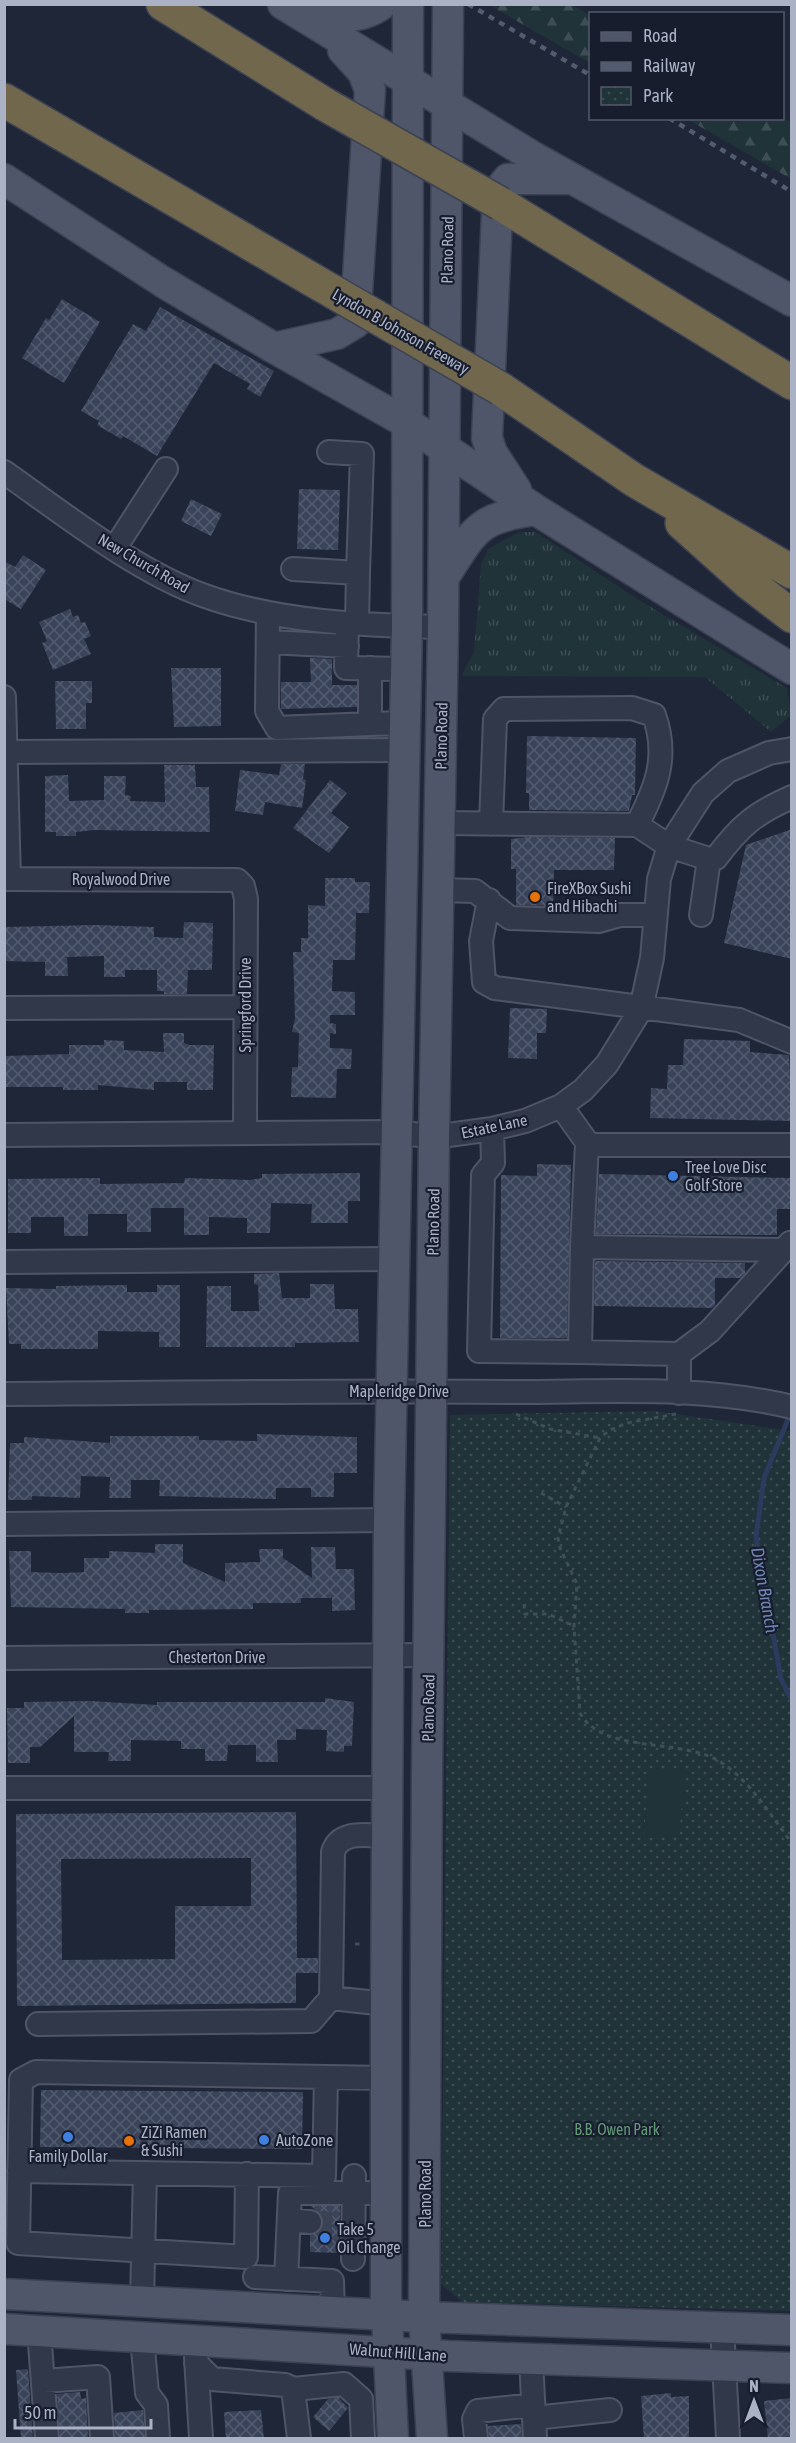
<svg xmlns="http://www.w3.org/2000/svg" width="796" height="2443" font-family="'Asap Condensed',sans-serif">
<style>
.grass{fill:url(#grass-tufts)}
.forest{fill:url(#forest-firs)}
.park{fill:url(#park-dots)}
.pitch{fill:#203339}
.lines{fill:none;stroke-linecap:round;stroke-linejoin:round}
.stream{stroke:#2c3a5d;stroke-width:5}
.building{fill:url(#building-cross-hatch);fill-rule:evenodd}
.minor-tunnel{stroke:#3a4254;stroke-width:22;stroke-dasharray:22 11;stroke-linecap:butt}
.minor-casing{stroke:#4f5567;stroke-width:26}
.major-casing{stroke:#3b4152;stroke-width:33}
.highway-casing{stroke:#3c4253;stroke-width:36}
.path{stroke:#3d5057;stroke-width:3;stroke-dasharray:4.5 4.5;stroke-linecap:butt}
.minor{stroke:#313849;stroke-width:22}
.major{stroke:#4f5669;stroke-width:30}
.highway{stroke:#70674d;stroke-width:33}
.rail{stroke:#535b70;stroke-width:4.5;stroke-dasharray:6 6;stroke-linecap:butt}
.highway-bridge-casing{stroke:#3c4253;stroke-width:36;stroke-linecap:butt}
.highway-bridge{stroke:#70674d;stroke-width:33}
.food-dot{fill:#e8710a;stroke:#171d2d;stroke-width:2}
.shop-dot{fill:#3f7fe0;stroke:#171d2d;stroke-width:2}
.labels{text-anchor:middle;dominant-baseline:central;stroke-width:4.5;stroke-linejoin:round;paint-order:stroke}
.street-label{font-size:16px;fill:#abb2c6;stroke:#171d2d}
.poi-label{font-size:16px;fill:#abb2c6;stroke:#171d2d;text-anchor:start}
.park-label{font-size:16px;fill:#619875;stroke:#171d2d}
.water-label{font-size:18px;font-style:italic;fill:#7084b2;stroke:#171d2d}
</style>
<defs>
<pattern id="grass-tufts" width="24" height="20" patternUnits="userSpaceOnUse" patternTransform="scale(1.5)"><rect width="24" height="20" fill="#203339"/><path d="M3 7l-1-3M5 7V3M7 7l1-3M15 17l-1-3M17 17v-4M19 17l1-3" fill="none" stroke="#3e4e54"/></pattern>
<pattern id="forest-firs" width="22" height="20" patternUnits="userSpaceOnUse" patternTransform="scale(1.5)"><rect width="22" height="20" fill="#203339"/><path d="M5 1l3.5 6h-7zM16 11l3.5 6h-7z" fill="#3e4e54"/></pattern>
<pattern id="park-dots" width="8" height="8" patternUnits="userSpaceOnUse" patternTransform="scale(1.5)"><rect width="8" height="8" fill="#203339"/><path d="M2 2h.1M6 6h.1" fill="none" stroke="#3e4e54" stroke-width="1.8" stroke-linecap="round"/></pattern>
<pattern id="building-cross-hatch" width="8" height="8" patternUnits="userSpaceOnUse" patternTransform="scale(1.5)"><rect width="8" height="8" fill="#394359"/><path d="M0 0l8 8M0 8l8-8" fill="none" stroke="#535c6f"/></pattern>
</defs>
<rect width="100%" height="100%" fill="#1e2638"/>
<path class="grass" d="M 519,532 L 536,532 L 639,600 L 787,688 L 791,715 L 771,732 L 705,677 L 461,676 L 474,652 L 481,564 L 488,549 Z"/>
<path class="forest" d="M 489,5 L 572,5 L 590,15 L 590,63 Z
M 782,118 L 791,122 L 791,179 L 687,119 Z"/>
<path class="park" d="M 656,1411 L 791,1431 L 791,2311 L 462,2302 L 441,2284 L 450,1415 Z"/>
<path class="pitch" d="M 649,1768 L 685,1771 L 679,1837 L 644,1834 Z"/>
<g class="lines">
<path class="stream" d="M 791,1412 L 764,1478 L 756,1537 L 781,1679 L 792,1701"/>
</g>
<path class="building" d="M 62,299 L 100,322 L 64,383 L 22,358 L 46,318 L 49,320 Z
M 160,307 L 274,371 L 260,397 L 247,389 L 250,384 L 214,363 L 157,456 L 123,436 L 121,439 L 97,425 L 99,421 L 81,411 L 133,324 L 146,331 Z
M 299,489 L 340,490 L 338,550 L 297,549 Z
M 191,499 L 222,514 L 211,536 L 181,521 Z
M 23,555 L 46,570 L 21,609 L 4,599 L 4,561 L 15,567 Z
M 70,609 L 73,617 L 78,615 L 81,623 L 85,622 L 91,636 L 84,639 L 91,654 L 53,670 L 42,643 L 47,641 L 39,622 Z
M 310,658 L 332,659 L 332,685 L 357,685 L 357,707 L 281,709 L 281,682 L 311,682 Z
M 171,668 L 221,668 L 221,726 L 174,727 Z
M 55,681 L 92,681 L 92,703 L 86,703 L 86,729 L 56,729 Z
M 527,736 L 636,738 L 635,795 L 632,795 L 629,811 L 529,810 L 529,793 L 526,793 Z
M 281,764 L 305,764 L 303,779 L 306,780 L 302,808 L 265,802 L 263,815 L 235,811 L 240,770 L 279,775 Z
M 164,765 L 195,765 L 196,787 L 209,787 L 210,832 L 94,830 L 76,832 L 76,836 L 56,836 L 56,832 L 45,832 L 45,776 L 68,775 L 69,801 L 104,800 L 104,776 L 126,776 L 125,795 L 131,796 L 130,801 L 165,802 Z
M 330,780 L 347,793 L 331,813 L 349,827 L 329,853 L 293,828 Z
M 792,829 L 792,959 L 724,943 L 746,845 Z
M 528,837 L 615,838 L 614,870 L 554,870 L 553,906 L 516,905 L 516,869 L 511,869 L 511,839 Z
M 325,878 L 355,878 L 355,882 L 370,882 L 369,913 L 356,913 L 355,960 L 333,960 L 332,991 L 355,992 L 355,1015 L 330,1015 L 330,1023 L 336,1024 L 336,1034 L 330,1033 L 330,1048 L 352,1049 L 351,1069 L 337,1069 L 336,1098 L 291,1097 L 292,1067 L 298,1067 L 299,1033 L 292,1032 L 295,1018 L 293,952 L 301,952 L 301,938 L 308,938 L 308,905 L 325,906 Z
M 184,922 L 213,923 L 212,970 L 188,970 L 187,994 L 164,994 L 164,991 L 157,991 L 157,970 L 125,970 L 125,977 L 104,977 L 104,956 L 67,957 L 68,976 L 45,976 L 45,962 L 4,961 L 4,927 L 96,925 L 154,927 L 154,937 L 183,938 Z
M 510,1008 L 547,1009 L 546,1033 L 537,1033 L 537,1059 L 508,1058 Z
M 163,1033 L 184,1033 L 184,1043 L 190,1045 L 214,1045 L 213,1090 L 187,1090 L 187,1082 L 154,1082 L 154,1090 L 98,1085 L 98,1090 L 63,1090 L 63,1087 L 4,1087 L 4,1056 L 69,1054 L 69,1045 L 104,1045 L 104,1040 L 124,1041 L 124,1050 L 164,1052 Z
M 684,1039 L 750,1041 L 750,1052 L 789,1055 L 792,1121 L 650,1118 L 651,1088 L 667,1089 L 668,1065 L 683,1065 Z
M 537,1164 L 571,1165 L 567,1338 L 500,1338 L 501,1175 L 537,1176 Z
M 360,1173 L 360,1201 L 348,1201 L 348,1223 L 311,1223 L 312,1204 L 271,1203 L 270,1233 L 247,1233 L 247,1218 L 209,1217 L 209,1235 L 184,1235 L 184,1208 L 151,1208 L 151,1232 L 127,1232 L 127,1214 L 88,1214 L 88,1236 L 64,1236 L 64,1217 L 31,1217 L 31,1233 L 8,1233 L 8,1179 L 100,1178 L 100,1184 L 184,1183 L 185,1178 L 250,1180 L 262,1178 L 262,1174 Z
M 599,1174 L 792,1178 L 792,1209 L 777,1209 L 777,1235 L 596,1234 Z
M 595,1261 L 745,1263 L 745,1273 L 740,1278 L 715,1278 L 715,1305 L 712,1308 L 594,1306 Z
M 279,1273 L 282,1298 L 310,1298 L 310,1284 L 334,1284 L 335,1309 L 358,1309 L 359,1342 L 295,1343 L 295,1347 L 206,1347 L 207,1286 L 231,1286 L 231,1311 L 259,1311 L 258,1285 L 254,1284 L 254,1274 Z
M 127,1285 L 127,1292 L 157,1292 L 157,1285 L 180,1285 L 180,1347 L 159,1347 L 159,1332 L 98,1331 L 98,1349 L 21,1349 L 21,1344 L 9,1344 L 6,1288 L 56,1289 L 56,1286 Z
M 257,1434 L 357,1437 L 357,1473 L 334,1473 L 334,1497 L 311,1497 L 311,1488 L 276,1488 L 276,1499 L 159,1496 L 160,1480 L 131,1480 L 131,1498 L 109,1498 L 110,1477 L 81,1476 L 80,1498 L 32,1496 L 32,1500 L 8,1500 L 10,1443 L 24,1443 L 24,1437 L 110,1443 L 110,1436 L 199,1436 L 199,1440 L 257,1441 Z
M 155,1544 L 183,1544 L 183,1563 L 225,1582 L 225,1563 L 260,1562 L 259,1549 L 283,1549 L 283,1558 L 312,1578 L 311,1547 L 335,1547 L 336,1569 L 354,1569 L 355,1610 L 332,1611 L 332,1598 L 301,1598 L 301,1603 L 253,1603 L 253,1609 L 149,1610 L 149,1613 L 125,1613 L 125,1609 L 11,1607 L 9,1551 L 31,1551 L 31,1572 L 61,1573 L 84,1572 L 84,1558 L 109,1558 L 109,1551 L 155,1553 Z
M 325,1698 L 354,1702 L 352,1746 L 344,1746 L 344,1752 L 326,1751 L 327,1730 L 296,1729 L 296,1740 L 277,1740 L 278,1762 L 256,1762 L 256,1745 L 228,1745 L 227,1761 L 205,1761 L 205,1749 L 181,1749 L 181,1741 L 131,1740 L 131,1761 L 108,1761 L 109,1752 L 74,1752 L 74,1716 L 40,1747 L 30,1747 L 30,1763 L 8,1763 L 7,1708 L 24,1708 L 24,1702 L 90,1701 L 157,1705 L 157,1702 L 325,1702 Z
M 296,1812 L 297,1958 L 318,1958 L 318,1973 L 296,1973 L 296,2003 L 17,2006 L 16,1814 ZM 251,1858 L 251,1906 L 175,1906 L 175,1959 L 62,1960 L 61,1859 Z
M 41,2090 L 303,2092 L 302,2149 L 40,2147 Z
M 311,2206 L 340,2206 L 339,2253 L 310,2252 L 310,2235 L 321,2230 L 323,2223 L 322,2216 Z
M 28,2369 L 33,2439 L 21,2439 L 16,2370 Z
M 80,2392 L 81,2399 L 86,2398 L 88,2439 L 60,2439 L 57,2394 Z
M 671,2393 L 671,2397 L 689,2396 L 689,2439 L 644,2439 L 641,2396 Z
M 339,2398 L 348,2408 L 329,2431 L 313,2417 L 328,2399 Z
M 792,2398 L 792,2439 L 768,2439 L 764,2401 Z
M 143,2410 L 145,2439 L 115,2439 L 114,2413 Z
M 261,2410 L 264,2439 L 226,2439 L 224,2412 Z
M 521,2424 L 522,2439 L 489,2439 L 488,2426 Z"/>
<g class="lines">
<path class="minor-tunnel" d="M 310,2222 L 340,2223"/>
<defs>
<path id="minor" d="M 329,452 L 362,454 L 358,573
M 4,472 C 64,514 137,572 205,596 C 281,623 364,625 443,627
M 115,548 L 166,469
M 293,569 L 358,573 L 357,624
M 268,613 L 267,711 L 277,728 L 370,724
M 347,623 L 346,668 L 406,669
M 268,642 L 347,646
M 370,668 L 370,724 L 405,723
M 4,697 L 9,879
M 4,752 L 405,750
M 440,823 L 637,825 L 669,846 L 709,859 L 716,858 C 740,826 755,813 792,797
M 491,824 L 495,719 L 504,709 L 632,708 L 654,715 C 669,757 656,788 637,825
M 4,879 L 237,880 L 243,886 L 246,899 L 245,1133
M 439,890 L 475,891 L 510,918 L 599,921 L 620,915 L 655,915
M 489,900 L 481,941 L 484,982 L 495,988 L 739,1020 L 792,1042
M 701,915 L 709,859
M 4,1008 L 244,1007
M 561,1106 L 589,1145 L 792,1145
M 492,1129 L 493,1163 L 483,1175 L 479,1351 L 580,1352
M 4,1135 L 398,1132 L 434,1137 L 492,1129 L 525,1121 L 561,1106 L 583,1090 L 607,1064 L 641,1009 L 652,958 L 659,879 L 669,846 L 703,793 L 728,771 L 769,753 L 792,749
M 582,1247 L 587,1143
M 4,1262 L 394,1259
M 679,1354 L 580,1352 L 582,1247 L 784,1250
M 679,1393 L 679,1354 L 710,1331 L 790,1243
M 4,1394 C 175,1393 346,1390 516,1392 C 607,1392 702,1385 792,1407
M 4,1524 L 389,1520
M 4,1658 L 429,1655
M 4,1788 L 388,1788
M 386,2004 L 331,1998 L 333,1852 C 340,1829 368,1836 388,1836
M 38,2024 L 311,2021 L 331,1998
M 19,2171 L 324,2176 L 326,2077
M 247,2174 L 246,2257 L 18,2243 L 21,2080 L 36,2072 L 386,2078
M 289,2220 L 310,2222
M 353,2259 L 354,2176
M 255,2277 L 332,2281 L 333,2312
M 286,2279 L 290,2193 L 386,2193
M 142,2302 L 145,2173
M 722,2327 L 728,2438
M 39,2330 L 47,2438
M 142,2338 L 147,2393 L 156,2405 L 158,2438
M 196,2358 L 201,2438
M 531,2359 L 535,2438
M 196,2363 L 212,2379 L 285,2385 L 293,2389 L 299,2438
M 43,2381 L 98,2377 L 102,2438
M 293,2389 L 344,2384 L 361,2399 L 363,2438
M 534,2418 L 610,2410
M 476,2438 L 474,2419 L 478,2411 L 533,2405"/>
<path id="major" d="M 283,4 L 535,158 L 792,301
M 306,7 C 333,16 357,22 382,4
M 4,179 L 163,282 L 274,348 L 407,423 L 536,510 L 792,669
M 274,348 L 337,334 L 355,323 L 370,90 L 363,72 L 343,50
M 516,490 L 492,453 L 487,438 L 498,191 L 508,179 L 570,179
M 444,577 C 475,529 477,518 536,510
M 4,2294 L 424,2317 L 792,2330
M 4,2329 L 448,2356 L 792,2368
M 393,2438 L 386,2296 L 386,2004 L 389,1520 L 407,626 L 408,4
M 432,2438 L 424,2317 L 427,1774 L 434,1137 L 443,627 L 448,4"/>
<path id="highway" d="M 163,4 L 326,105
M 4,100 L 311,279
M 501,204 L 792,383
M 501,389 L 634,480 L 792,572
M 682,523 L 749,583 L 792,616"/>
</defs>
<use href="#minor" class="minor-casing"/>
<use href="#major" class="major-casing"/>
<use href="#highway" class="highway-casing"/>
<path class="path" d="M 516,1414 L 550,1429 L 600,1438
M 676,1414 L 627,1423 L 610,1430 L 600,1438 L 566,1507 L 558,1538 L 560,1548 L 577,1584 L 574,1626 L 580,1713 C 602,1754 681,1738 719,1761 C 750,1780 770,1815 792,1843
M 541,1493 L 566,1507
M 524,1604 L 525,1614 L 548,1614 L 574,1626
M 355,1944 L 363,1944"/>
<use href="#minor" class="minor"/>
<use href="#major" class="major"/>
<use href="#highway" class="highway"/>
<path class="rail" d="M 468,4 L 590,75
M 669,118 L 792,192"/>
<defs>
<path id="highway-bridge" d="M 326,105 L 501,204
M 311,279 L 501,389"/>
</defs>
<use href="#highway-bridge" class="highway-bridge-casing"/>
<use href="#highway-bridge" class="highway-bridge"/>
</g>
<g class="food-dot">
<circle cx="535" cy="897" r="6"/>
<circle cx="129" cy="2141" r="6"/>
</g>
<g class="shop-dot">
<circle cx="673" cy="1176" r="6"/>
<circle cx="68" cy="2137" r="6"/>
<circle cx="264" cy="2140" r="6"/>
<circle cx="325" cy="2238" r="6"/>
</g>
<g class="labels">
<g class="street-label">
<text transform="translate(447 250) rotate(-89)">Plano Road</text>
<text transform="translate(401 331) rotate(30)">Lyndon B Johnson Freeway</text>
<text transform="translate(144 563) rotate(30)">New Church Road</text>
<text transform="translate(441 736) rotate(-89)">Plano Road</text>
<text x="121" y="879">Royalwood Drive</text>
<text transform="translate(245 1005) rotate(-90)">Springford Drive</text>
<text transform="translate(494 1126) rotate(-12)">Estate Lane</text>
<text transform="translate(433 1222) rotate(-89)">Plano Road</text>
<text x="399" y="1391">Mapleridge Drive</text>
<text x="217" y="1657">Chesterton Drive</text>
<text transform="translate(428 1708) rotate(-89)">Plano Road</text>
<text transform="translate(425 2194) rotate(-90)">Plano Road</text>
<text transform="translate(398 2352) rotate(4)">Walnut Hill Lane</text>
</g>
<g class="poi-label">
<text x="547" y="888">FireXBox Sushi<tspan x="547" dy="18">and Hibachi</tspan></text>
<text x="685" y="1167">Tree Love Disc<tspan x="685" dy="18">Golf Store</tspan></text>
<text x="141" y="2132">ZiZi Ramen<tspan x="141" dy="18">&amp; Sushi</tspan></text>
<text x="276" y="2140">AutoZone</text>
<text x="68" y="2156" text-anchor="middle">Family Dollar</text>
<text x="337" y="2229">Take 5<tspan x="337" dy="18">Oil Change</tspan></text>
</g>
<g class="park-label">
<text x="617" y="2129">B.B. Owen Park</text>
</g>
<g class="water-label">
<text transform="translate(765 1590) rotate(80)">Dixon Branch</text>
</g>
</g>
<rect width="796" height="2443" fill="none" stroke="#abb2c6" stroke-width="12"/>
<rect x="589" y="12" width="195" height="108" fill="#171d2d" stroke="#52596a" stroke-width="1.5"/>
<rect x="601" y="32" width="30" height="9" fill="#4f5669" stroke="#52596a" stroke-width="1.5"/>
<text x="643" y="42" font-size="18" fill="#abb2c6">Road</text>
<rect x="601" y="62" width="30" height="9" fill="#535b70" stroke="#52596a" stroke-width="1.5"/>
<text x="643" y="72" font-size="18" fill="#abb2c6">Railway</text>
<rect x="601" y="87" width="30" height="18" fill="url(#park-dots)" stroke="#52596a" stroke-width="1.5"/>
<text x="643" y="102" font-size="18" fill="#abb2c6">Park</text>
<g transform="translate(754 2401)" stroke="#171d2d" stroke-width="4.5" paint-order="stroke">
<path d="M0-4.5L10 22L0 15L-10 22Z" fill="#abb2c6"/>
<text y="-9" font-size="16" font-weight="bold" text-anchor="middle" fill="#abb2c6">N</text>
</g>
<path d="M15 2419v9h136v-9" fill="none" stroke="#abb2c6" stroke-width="3"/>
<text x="24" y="2419" font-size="18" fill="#abb2c6" stroke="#171d2d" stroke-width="4.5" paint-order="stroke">50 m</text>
</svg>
